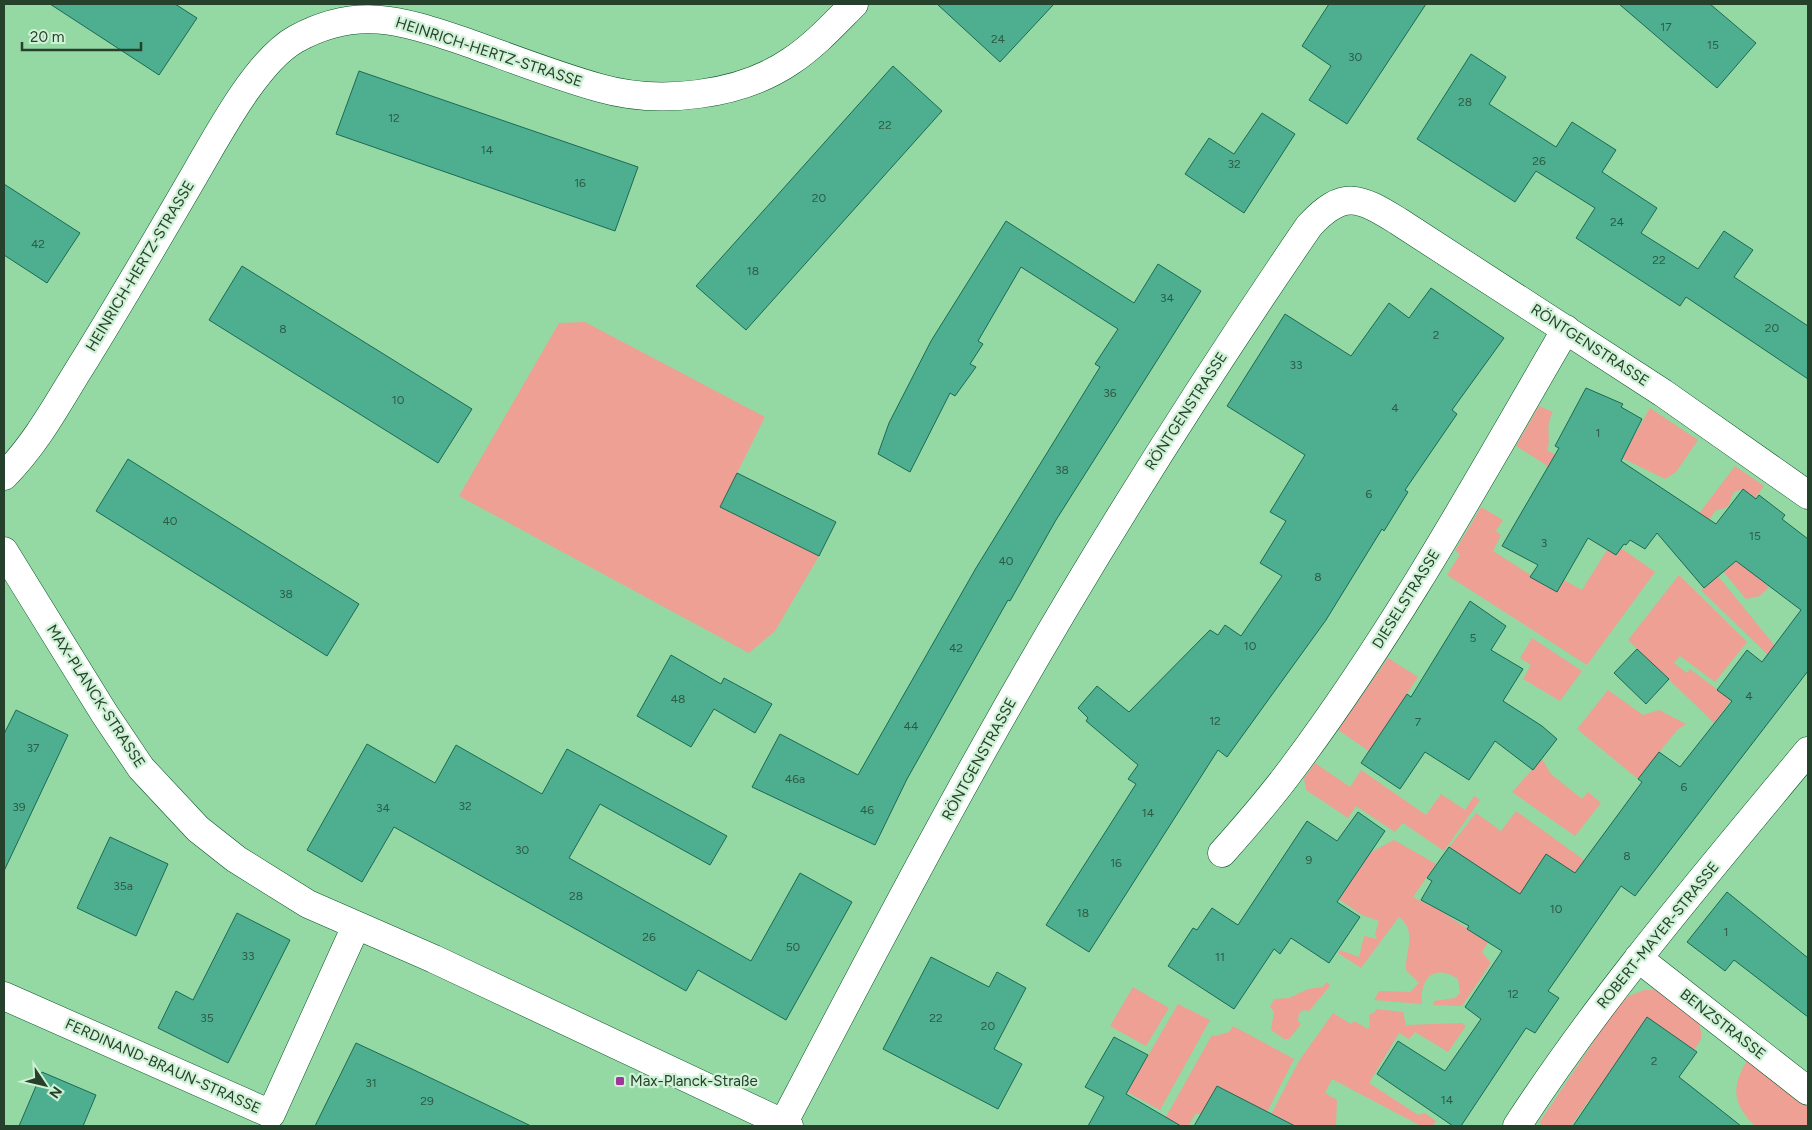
<svg xmlns="http://www.w3.org/2000/svg" width="1812" height="1130" font-family="Figtree,sans-serif">
<style>
.green{fill:#eda093}
.building{fill:#4dae90;stroke:#1c6a54}
.lines{fill:none;stroke-linecap:round;stroke-linejoin:round}
.minor-casing{stroke:#075425;stroke-width:29}
.minor{stroke:#fff;stroke-width:28}
.poi-dot{fill:#9f3699;stroke:#cff1d5;stroke-width:2}
.labels{text-anchor:middle;dominant-baseline:central;stroke-width:4.5;stroke-linejoin:round;paint-order:stroke}
.number-label{font-size:12px;fill:#2f5c44}
.street-label{font-size:15px;fill:#25412b;stroke:#cff1d5}
.poi-label{font-size:15px;fill:#25412b;stroke:#cff1d5;text-anchor:start}
</style>
<rect width="100%" height="100%" fill="#94d9a3"/>
<path class="green" d="M 585,322 L 765,417 L 720,507 L 819,556 L 775,631 L 749,653 L 459,496 L 559,323 Z
M 1539,406 L 1553,412 C 1544,427 1552,440 1547,450 L 1597,480 L 1589,492 L 1516,446 Z
M 1650,408 L 1698,440 L 1676,472 L 1665,479 L 1622,458 Z
M 1735,466 L 1764,486 L 1755,498 L 1743,489 L 1734,492 C 1728,501 1734,508 1716,510 L 1702,529 L 1769,587 L 1760,596 L 1746,599 L 1707,552 L 1692,523 Z
M 1481,507 L 1503,520 L 1496,531 L 1501,535 L 1493,551 L 1557,592 L 1564,580 L 1582,590 L 1607,550 L 1616,555 L 1621,548 L 1655,572 L 1587,665 L 1447,575 L 1460,554 L 1455,551 Z
M 1679,575 L 1747,642 L 1715,682 L 1680,656 L 1674,663 L 1687,673 L 1690,669 L 1731,700 L 1714,723 L 1628,640 Z
M 1718,576 L 1775,646 L 1768,655 L 1701,590 Z
M 1532,638 L 1582,671 L 1560,701 L 1523,679 L 1531,665 L 1520,658 Z
M 1388,658 L 1418,677 L 1369,751 L 1338,730 Z
M 1608,690 L 1643,715 L 1659,710 L 1686,724 L 1677,730 L 1638,779 L 1577,729 Z
M 1542,759 L 1551,774 L 1582,799 L 1588,792 L 1601,803 L 1575,836 L 1512,792 Z
M 1315,763 L 1350,787 L 1361,770 L 1426,815 L 1441,794 L 1465,810 L 1474,796 L 1480,800 L 1444,851 L 1403,823 L 1395,832 L 1356,806 L 1348,818 L 1306,790 L 1304,778 Z
M 1516,811 L 1584,860 L 1575,873 L 1546,854 L 1533,873 L 1542,879 L 1512,923 L 1449,847 L 1476,813 L 1501,831 Z
M 1394,840 L 1436,864 L 1413,897 L 1439,910 L 1488,942 L 1482,952 L 1491,963 L 1462,1006 L 1433,1005 L 1434,1001 L 1455,998 L 1460,993 L 1458,979 C 1435,963 1419,978 1422,1004 L 1374,1000 L 1379,991 L 1410,992 L 1419,983 L 1406,970 C 1405,950 1418,932 1399,917 L 1361,968 L 1338,953 L 1340,950 L 1359,957 L 1364,936 L 1377,939 L 1375,934 L 1379,921 L 1362,915 L 1330,893 L 1373,851 Z
M 1327,982 L 1330,986 L 1309,1011 L 1304,1010 L 1299,1013 L 1298,1021 L 1301,1024 L 1289,1039 L 1284,1039 L 1271,1030 L 1274,1012 L 1270,1007 L 1274,999 L 1289,998 L 1308,989 L 1322,987 Z
M 1133,987 L 1169,1008 L 1146,1046 L 1110,1026 Z
M 1644,990 L 1659,990 L 1698,1016 L 1702,1038 L 1694,1050 L 1647,1018 L 1612,1069 L 1694,1089 L 1667,1126 L 1627,1126 L 1589,1100 L 1571,1126 L 1544,1126 L 1539,1123 L 1617,1007 L 1629,996 Z
M 1178,1004 L 1210,1020 L 1160,1110 L 1127,1092 Z
M 1376,1009 L 1403,1012 L 1406,1025 L 1462,1023 L 1466,1026 L 1448,1052 L 1415,1032 L 1409,1039 L 1399,1033 L 1369,1083 L 1418,1115 L 1425,1113 L 1436,1121 L 1432,1126 L 1421,1126 L 1332,1079 L 1325,1093 L 1337,1100 L 1336,1126 L 1265,1126 L 1299,1061 L 1333,1013 L 1351,1024 L 1354,1021 L 1368,1029 L 1370,1026 L 1369,1015 L 1375,1012 Z
M 1233,1026 L 1294,1059 L 1260,1126 L 1248,1126 L 1258,1108 L 1201,1115 L 1196,1113 L 1188,1126 L 1171,1126 L 1163,1122 L 1212,1035 L 1215,1036 L 1229,1032 Z
M 1748,1059 L 1808,1106 L 1808,1126 L 1755,1126 C 1732,1103 1731,1087 1748,1059 Z"/>
<path class="building" d="M 50,4 L 175,4 L 197,18 L 159,75 Z
M 937,4 L 1054,4 L 1000,62 Z
M 1329,4 L 1426,4 L 1347,124 L 1309,100 L 1331,66 L 1302,46 Z
M 1619,4 L 1710,4 L 1756,43 L 1717,88 Z
M 1471,54 L 1506,77 L 1489,104 L 1556,147 L 1572,122 L 1616,150 L 1602,172 L 1657,208 L 1641,233 L 1698,269 L 1724,231 L 1753,250 L 1734,277 L 1808,326 L 1808,379 L 1686,297 L 1680,306 L 1576,238 L 1595,208 L 1536,171 L 1515,202 L 1417,139 Z
M 893,66 L 942,111 L 746,330 L 696,286 Z
M 359,71 L 638,167 L 615,231 L 336,134 Z
M 1262,113 L 1295,134 L 1244,213 L 1185,174 L 1209,138 L 1234,154 Z
M 4,184 L 80,233 L 47,283 L 4,255 Z
M 1006,221 L 1134,303 L 1158,264 L 1201,291 L 1056,520 L 1010,601 L 1008,600 L 907,779 L 875,845 L 752,787 L 780,734 L 858,775 L 976,568 L 1100,367 L 1095,364 L 1118,329 L 1021,267 L 978,341 L 983,344 L 970,364 L 976,367 L 955,396 L 950,393 L 910,472 L 878,454 L 889,423 L 931,341 Z
M 242,266 L 472,409 L 438,463 L 209,320 Z
M 1431,288 L 1504,338 L 1452,410 L 1457,414 L 1405,490 L 1408,492 L 1384,531 L 1382,529 L 1326,620 L 1227,757 L 1218,750 L 1089,952 L 1046,925 L 1136,784 L 1128,779 L 1138,765 L 1086,721 L 1088,718 L 1078,708 L 1097,686 L 1129,712 L 1210,630 L 1218,635 L 1225,625 L 1241,636 L 1282,576 L 1260,563 L 1286,521 L 1270,512 L 1305,455 L 1227,406 L 1285,314 L 1351,356 L 1389,303 L 1409,318 Z
M 1586,388 L 1623,404 L 1621,407 L 1642,419 L 1621,461 L 1716,524 L 1743,489 L 1756,499 L 1759,495 L 1785,515 L 1782,519 L 1808,539 L 1808,671 L 1635,896 L 1621,886 L 1548,991 L 1559,998 L 1535,1033 L 1526,1028 L 1461,1126 L 1453,1126 L 1377,1074 L 1398,1041 L 1445,1071 L 1481,1019 L 1465,1007 L 1502,951 L 1467,929 L 1469,926 L 1421,900 L 1432,881 L 1427,878 L 1449,847 L 1520,894 L 1546,854 L 1575,873 L 1642,782 L 1638,779 L 1659,752 L 1680,767 L 1732,701 L 1717,690 L 1747,650 L 1762,662 L 1801,610 L 1736,561 L 1704,588 L 1657,533 L 1645,549 L 1630,540 L 1626,545 L 1624,544 L 1616,555 L 1588,538 L 1557,592 L 1530,577 L 1538,565 L 1502,546 L 1559,448 L 1555,446 Z
M 128,459 L 359,604 L 327,656 L 96,511 Z
M 737,473 L 836,522 L 819,556 L 720,507 Z
M 1470,601 L 1506,626 L 1491,650 L 1523,669 L 1503,701 L 1542,726 L 1557,739 L 1533,770 L 1495,741 L 1469,780 L 1425,752 L 1400,789 L 1361,763 L 1407,694 L 1411,697 Z
M 1637,649 L 1669,679 L 1646,704 L 1614,673 Z
M 671,655 L 721,684 L 724,678 L 772,704 L 755,733 L 714,709 L 691,747 L 637,716 Z
M 16,710 L 68,735 L 4,871 L 4,734 Z
M 367,744 L 435,783 L 456,745 L 542,794 L 567,749 L 727,836 L 710,865 L 600,804 L 569,858 L 751,961 L 800,873 L 852,902 L 786,1020 L 698,970 L 686,991 L 394,827 L 362,882 L 307,850 Z
M 1358,812 L 1385,831 L 1337,902 L 1360,917 L 1329,963 L 1291,938 L 1280,954 L 1274,949 L 1234,1009 L 1168,966 L 1193,928 L 1197,930 L 1212,908 L 1238,925 L 1307,821 L 1337,841 Z
M 110,837 L 168,864 L 136,936 L 77,908 Z
M 1727,892 L 1808,958 L 1808,1017 L 1734,960 L 1725,971 L 1687,942 Z
M 237,913 L 290,940 L 228,1063 L 158,1028 L 176,991 L 193,1000 Z
M 931,957 L 989,987 L 997,972 L 1026,988 L 994,1049 L 1022,1064 L 998,1109 L 883,1049 Z
M 1647,1017 L 1697,1052 L 1679,1077 L 1741,1126 L 1573,1126 Z
M 1114,1037 L 1148,1055 L 1126,1094 L 1181,1126 L 1088,1126 L 1104,1097 L 1085,1087 Z
M 356,1043 L 412,1069 L 531,1126 L 315,1126 Z
M 42,1072 L 96,1095 L 83,1126 L 19,1126 Z
M 1217,1086 L 1295,1126 L 1194,1126 Z"/>
<g class="lines">
<defs>
<path id="minor" d="M 4,476 C 34,446 54,410 76,374 C 118,307 158,238 198,169 C 220,131 258,60 296,39 C 356,6 400,20 460,40 C 506,56 553,75 600,88 C 659,105 740,96 791,61 C 815,45 834,24 854,4
M 4,551 L 104,713 L 141,768 L 198,829 L 236,859 L 308,904 L 434,959 L 789,1126
M 1222,853 C 1247,825 1272,796 1294,766 C 1397,628 1480,477 1566,329
M 1638,958 L 1808,1091
M 4,996 L 271,1114 L 356,926
M 783,1124 C 850,996 917,867 988,741 C 1087,564 1195,393 1309,226 C 1343,189 1359,197 1398,221 L 1663,393 L 1808,495
M 1517,1126 C 1603,994 1707,873 1808,751"/>
</defs>
<use href="#minor" class="minor-casing"/>
<use href="#minor" class="minor"/>
</g>
<rect class="poi-dot" x="615" y="1076" width="10" height="10" rx="2.5"/>
<g class="labels">
<g class="number-label">
<text x="1666" y="27">17</text>
<text x="998" y="39">24</text>
<text x="1713" y="45">15</text>
<text x="1355" y="57">30</text>
<text x="1465" y="102">28</text>
<text x="394" y="118">12</text>
<text x="885" y="125">22</text>
<text x="487" y="150">14</text>
<text x="1539" y="161">26</text>
<text x="1234" y="164">32</text>
<text x="580" y="183">16</text>
<text x="819" y="198">20</text>
<text x="1617" y="222">24</text>
<text x="38" y="244">42</text>
<text x="1659" y="260">22</text>
<text x="753" y="271">18</text>
<text x="1167" y="298">34</text>
<text x="1772" y="328">20</text>
<text x="283" y="329">8</text>
<text x="1436" y="335">2</text>
<text x="1296" y="365">33</text>
<text x="1110" y="393">36</text>
<text x="398" y="400">10</text>
<text x="1395" y="408">4</text>
<text x="1598" y="433">1</text>
<text x="1062" y="470">38</text>
<text x="1369" y="494">6</text>
<text x="170" y="521">40</text>
<text x="1755" y="536">15</text>
<text x="1544" y="543">3</text>
<text x="1006" y="561">40</text>
<text x="1318" y="577">8</text>
<text x="286" y="594">38</text>
<text x="1473" y="638">5</text>
<text x="1250" y="646">10</text>
<text x="956" y="648">42</text>
<text x="1749" y="696">4</text>
<text x="678" y="699">48</text>
<text x="1215" y="721">12</text>
<text x="1418" y="722">7</text>
<text x="911" y="726">44</text>
<text x="33" y="748">37</text>
<text x="795" y="779">46a</text>
<text x="1684" y="787">6</text>
<text x="465" y="806">32</text>
<text x="19" y="807">39</text>
<text x="383" y="808">34</text>
<text x="867" y="810">46</text>
<text x="1148" y="813">14</text>
<text x="522" y="850">30</text>
<text x="1627" y="856">8</text>
<text x="1309" y="860">9</text>
<text x="1116" y="863">16</text>
<text x="123" y="886">35a</text>
<text x="576" y="896">28</text>
<text x="1556" y="909">10</text>
<text x="1083" y="913">18</text>
<text x="1726" y="932">1</text>
<text x="649" y="937">26</text>
<text x="793" y="947">50</text>
<text x="248" y="956">33</text>
<text x="1220" y="957">11</text>
<text x="1513" y="994">12</text>
<text x="207" y="1018">35</text>
<text x="936" y="1018">22</text>
<text x="988" y="1026">20</text>
<text x="1654" y="1061">2</text>
<text x="371" y="1083">31</text>
<text x="1447" y="1100">14</text>
<text x="427" y="1101">29</text>
</g>
<g class="street-label">
<text transform="translate(489 52) rotate(18)">HEINRICH-HERTZ-STRASSE</text>
<text transform="translate(140 266) rotate(-59)">HEINRICH-HERTZ-STRASSE</text>
<text transform="translate(1590 345) rotate(33)">RÖNTGENSTRASSE</text>
<text transform="translate(1186 411) rotate(-57)">RÖNTGENSTRASSE</text>
<text transform="translate(1406 599) rotate(-58)">DIESELSTRASSE</text>
<text transform="translate(96 696) rotate(57)">MAX-PLANCK-STRASSE</text>
<text transform="translate(979 759) rotate(-61)">RÖNTGENSTRASSE</text>
<text transform="translate(1658 935) rotate(-51)">ROBERT-MAYER-STRASSE</text>
<text transform="translate(1723 1024) rotate(38)">BENZSTRASSE</text>
<text transform="translate(163 1066) rotate(24)">FERDINAND-BRAUN-STRASSE</text>
</g>
<g class="poi-label">
<text x="630" y="1081">Max-Planck-Straße</text>
</g>
</g>
<rect width="1812" height="1130" fill="none" stroke="#25412b" stroke-width="10"/>
<g transform="translate(45 1085) rotate(125)" stroke="#cff1d5" stroke-width="4" paint-order="stroke">
<path d="M0-4L9 19L0 12L-9 19Z" fill="#25412b"/>
<text y="-8" font-size="14" font-weight="bold" text-anchor="middle" fill="#25412b">N</text>
</g>
<path d="M22 42v8h119v-8" fill="none" stroke="#25412b" stroke-width="2.5"/>
<text x="30" y="42" font-size="15" fill="#25412b" stroke="#cff1d5" stroke-width="4" paint-order="stroke">20 m</text>
</svg>
